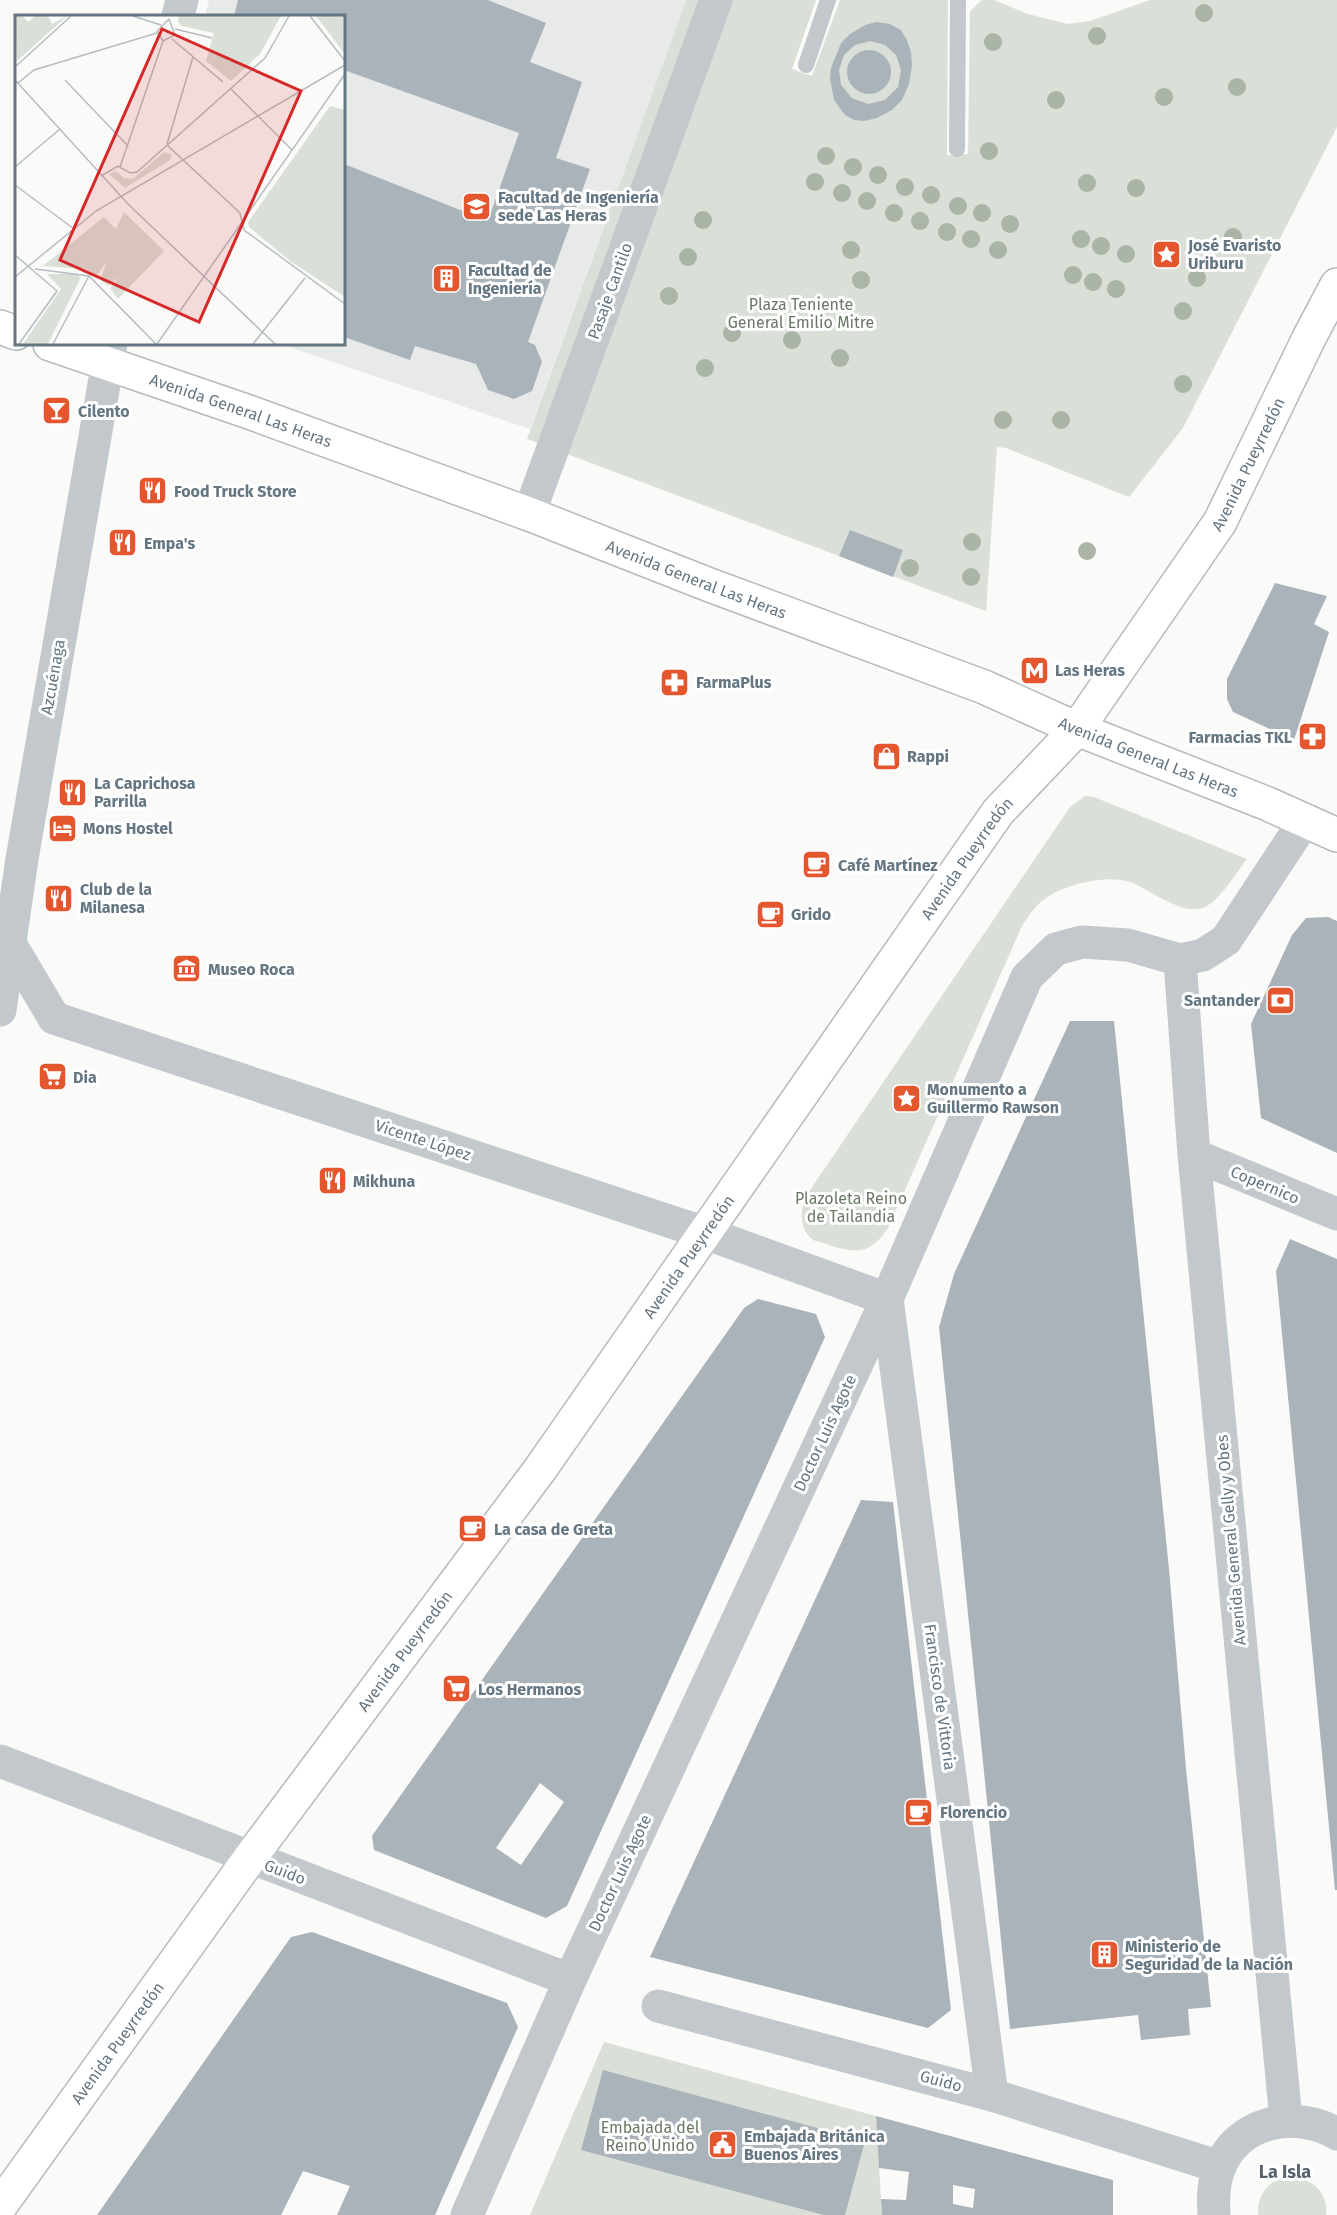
<svg xmlns="http://www.w3.org/2000/svg" width="1337" height="2215" font-family="'Fira Sans',sans-serif">
<style>
.built{fill:#e8e9e9}
.green{fill:#dadfd7}
.building{fill:#aab3b9;fill-rule:evenodd}
.lines{fill:none;stroke-linecap:round;stroke-linejoin:round}
.secondary-casing{stroke:#b3babf;stroke-width:36}
.lane{stroke:#c3c8cc;stroke-width:16}
.street{stroke:#c3c8cc;stroke-width:33}
.secondary{stroke:#fff;stroke-width:33}
.tree{fill:#aab4a7}
.labels{text-anchor:middle;dominant-baseline:central;stroke-width:6;stroke-linejoin:round;paint-order:stroke}
.poi-label{font-size:16px;font-weight:bold;fill:#657683;stroke:#fff;text-anchor:start}
.street-label{font-size:16px;fill:#657683;stroke:#fff}
.park-label{font-size:16px;fill:#687a64;stroke:#fff}
.neighbourhood-label{font-size:18px;font-weight:bold;fill:#57646e;stroke:#fff}
.inset-road{fill:none;stroke:#b5bdc2;stroke-width:1.5}
.view{fill:#d62828;fill-opacity:0.15;stroke:#d62828;stroke-width:3}
.inset-edge{fill:none;stroke:#657683;stroke-width:3}
</style>
<rect width="100%" height="100%" fill="#fafaf8"/>
<path class="built" d="M 209,0 L 686,0 L 530,429 L 280,344 L 344,344 L 344,16 L 205,16 Z"/>
<path class="green" d="M 686,0 L 816,0 L 792,69 L 812,76 L 840,0 L 948,0 L 947,155 L 968,154 L 970,11 L 982,0 L 994,0 L 1028,14 L 1067,24 L 1090,21 L 1150,0 L 1337,0 L 1337,127 L 1183,428 L 1129,497 L 1006,448 L 997,447 L 986,611 L 527,439 Z
M 1085,796 L 1094,797 L 1247,859 C 1237,872 1219,901 1205,907 C 1184,917 1152,891 1133,883 C 1110,873 1065,884 1046,898 C 1036,905 1028,916 1022,926 L 888,1228 C 866,1262 847,1250 813,1240 C 799,1229 800,1211 806,1196 L 1070,807 Z
M 604,2042 L 876,2116 L 882,2215 L 530,2215 Z
M 1287,2176 C 1309,2177 1329,2190 1326,2215 L 1258,2215 C 1257,2194 1268,2182 1287,2176 Z"/>
<path class="building" d="M 238,0 L 488,0 L 546,23 L 530,62 L 582,82 L 556,158 L 590,169 L 528,342 L 535,345 L 542,362 L 532,391 L 514,399 L 488,390 L 476,364 L 415,346 L 410,360 L 344,337 L 344,164 L 488,221 L 519,133 L 344,70 L 344,16 L 234,16 Z
M 876,22 L 890,24 L 901,30 L 907,40 L 911,52 L 912,66 L 909,84 L 902,100 L 892,110 L 877,118 L 864,121 L 854,120 L 845,115 L 834,100 L 830,78 L 831,68 L 841,43 L 850,34 L 865,25 ZM 870,41 L 885,45 L 896,55 L 901,70 L 898,87 L 885,100 L 868,104 L 852,98 L 841,85 L 839,70 L 844,55 L 855,45 Z
M847 72a22 22 0 1 1 44 0a22 22 0 1 1-44 0Z
M 850,530 L 903,550 L 893,577 L 839,556 Z
M 1275,583 L 1327,596 L 1314,624 L 1329,632 L 1294,740 L 1233,712 L 1227,699 L 1227,679 Z
M 1328,917 L 1337,921 L 1337,1153 L 1261,1118 L 1251,1024 L 1292,935 L 1306,918 Z
M 1070,1021 L 1114,1021 L 1169,1569 L 1186,1769 L 1211,2007 L 1188,2009 L 1190,2035 L 1141,2040 L 1138,2015 L 1010,2029 L 939,1327 L 954,1274 Z
M 1290,1239 L 1337,1259 L 1337,1890 L 1335,1890 L 1276,1271 Z
M 758,1299 L 816,1314 L 825,1337 L 567,1906 L 546,1918 L 374,1850 L 372,1836 L 744,1308 ZM 540,1783 L 564,1802 L 521,1865 L 496,1848 Z
M 861,1500 L 893,1502 L 951,2010 L 928,2028 L 650,1957 Z
M 312,1932 L 507,2003 L 518,2027 L 435,2215 L 337,2215 L 350,2186 L 303,2171 L 281,2215 L 97,2215 L 291,1937 Z
M 603,2070 L 865,2141 L 845,2215 L 824,2215 L 581,2150 Z
M 876,2116 L 1113,2180 L 1113,2215 L 882,2215 L 881,2199 L 906,2200 L 909,2172 L 879,2168 ZM 953,2185 L 975,2189 L 973,2208 L 953,2204 Z"/>
<g class="lines">
<defs>
<g id="secondary">
<path d="M 0,327 L 16,333"/>
<path id="s1" d="M 50,344 L 249,412 L 529,514 L 707,584 L 984,687 L 1077,729 L 1268,804 L 1337,835"/>
<path id="s2" d="M 0,2206 L 250,1858 L 541,1468 L 998,812 L 1077,729 L 1220,522 L 1309,338 L 1337,285"/>
</g>
</defs>
<use href="#secondary" class="secondary-casing"/>
<path class="lane" d="M 806,65 L 828,0
M 957,149 L 958,0"/>
<path class="street" d="M 178,16 L 182,0
M 529,514 L 716,0
M 0,932 L 9,942 L 54,1018 L 705,1233 L 887,1299
M 1180,960 L 1194,1155 L 1286,2120
M 0,1010 L 22,859 L 111,344
M 1194,1155 L 1337,1214
M 887,1299 L 992,2095
M 0,1761 L 570,1980
M 658,2006 L 992,2095 L 1220,2167
M 467,2215 L 570,1980 L 887,1299 L 1027,977 L 1056,949 L 1082,942 L 1128,945 L 1180,960 L 1203,955 L 1226,940 L 1305,820
M 1214,2215 C 1213,2199 1213,2184 1219,2169 C 1237,2121 1296,2109 1337,2134"/>
<use href="#secondary" class="secondary"/>
</g>
<g class="tree">
<circle cx="1204" cy="13" r="9"/>
<circle cx="1097" cy="36" r="9"/>
<circle cx="993" cy="42" r="9"/>
<circle cx="1237" cy="87" r="9"/>
<circle cx="1164" cy="97" r="9"/>
<circle cx="1056" cy="100" r="9"/>
<circle cx="989" cy="151" r="9"/>
<circle cx="826" cy="156" r="9"/>
<circle cx="853" cy="167" r="9"/>
<circle cx="878" cy="175" r="9"/>
<circle cx="815" cy="182" r="9"/>
<circle cx="1087" cy="183" r="9"/>
<circle cx="905" cy="187" r="9"/>
<circle cx="1136" cy="188" r="9"/>
<circle cx="842" cy="193" r="9"/>
<circle cx="931" cy="195" r="9"/>
<circle cx="867" cy="201" r="9"/>
<circle cx="958" cy="206" r="9"/>
<circle cx="894" cy="213" r="9"/>
<circle cx="982" cy="213" r="9"/>
<circle cx="703" cy="220" r="9"/>
<circle cx="920" cy="221" r="9"/>
<circle cx="1010" cy="224" r="9"/>
<circle cx="947" cy="232" r="9"/>
<circle cx="1233" cy="237" r="9"/>
<circle cx="971" cy="239" r="9"/>
<circle cx="1081" cy="239" r="9"/>
<circle cx="1101" cy="246" r="9"/>
<circle cx="851" cy="250" r="9"/>
<circle cx="998" cy="250" r="9"/>
<circle cx="1126" cy="254" r="9"/>
<circle cx="688" cy="257" r="9"/>
<circle cx="1073" cy="275" r="9"/>
<circle cx="1197" cy="278" r="9"/>
<circle cx="861" cy="280" r="9"/>
<circle cx="1093" cy="282" r="9"/>
<circle cx="1116" cy="289" r="9"/>
<circle cx="669" cy="296" r="9"/>
<circle cx="1183" cy="311" r="9"/>
<circle cx="732" cy="333" r="9"/>
<circle cx="792" cy="340" r="9"/>
<circle cx="840" cy="358" r="9"/>
<circle cx="705" cy="368" r="9"/>
<circle cx="1183" cy="384" r="9"/>
<circle cx="1003" cy="420" r="9"/>
<circle cx="1061" cy="420" r="9"/>
<circle cx="972" cy="542" r="9"/>
<circle cx="1087" cy="551" r="9"/>
<circle cx="910" cy="568" r="9"/>
<circle cx="971" cy="577" r="9"/>
</g>
<defs>
<symbol id="university-square" viewBox="-11 -11 22 22"><rect x="-9" y="-9" width="18" height="18" rx="4" fill="#e4572e" stroke="#fff"/><path d="M0-5L7-2L0 1L-7-2ZM-4 1L0 2.5L4 1V4Q0 6-4 4Z" fill="#fff"/></symbol>
<symbol id="sight-square" viewBox="-11 -11 22 22"><rect x="-9" y="-9" width="18" height="18" rx="4" fill="#e4572e" stroke="#fff"/><path d="M0-6L1.8-2.2L6-1.7L2.9 1.2L3.7 5.4L0 3.3L-3.7 5.4L-2.9 1.2L-6-1.7L-1.8-2.2Z" fill="#fff"/></symbol>
<symbol id="building-square" viewBox="-11 -11 22 22"><rect x="-9" y="-9" width="18" height="18" rx="4" fill="#e4572e" stroke="#fff"/><path d="M-4-6H4V6H1V3H-1V6H-4ZM-2.5-4.3h1.7v1.8h-1.7ZM.8-4.3h1.7v1.8H.8ZM-2.5-1h1.7V.8h-1.7ZM.8-1h1.7V.8H.8Z" fill="#fff"/></symbol>
<symbol id="bar-square" viewBox="-11 -11 22 22"><rect x="-9" y="-9" width="18" height="18" rx="4" fill="#e4572e" stroke="#fff"/><path d="M-6-5H6L.8 .8V4.5H3.5V6h-7V4.5H-.8V.8Z" fill="#fff"/></symbol>
<symbol id="restaurant-square" viewBox="-11 -11 22 22"><rect x="-9" y="-9" width="18" height="18" rx="4" fill="#e4572e" stroke="#fff"/><path d="M-5-6h1v4h1v-4h1v4h1v-4h1v5L-1.5 .5V6h-2V.5L-5-1ZM5-6V6H3V1.5H1.5Q1.5-4 5-6Z" fill="#fff"/></symbol>
<symbol id="metro-square" viewBox="-11 -11 22 22"><rect x="-9" y="-9" width="18" height="18" rx="4" fill="#e4572e" stroke="#fff"/><path d="M-5.5 5V-5H-3L0 0L3-5H5.5V5H3V-.5L0 4L-3-.5V5Z" fill="#fff"/></symbol>
<symbol id="pharmacy-square" viewBox="-11 -11 22 22"><rect x="-9" y="-9" width="18" height="18" rx="4" fill="#e4572e" stroke="#fff"/><path d="M-2-6h4v4h4v4h-4v4h-4v-4h-4v-4h4Z" fill="#fff"/></symbol>
<symbol id="shop-square" viewBox="-11 -11 22 22"><rect x="-9" y="-9" width="18" height="18" rx="4" fill="#e4572e" stroke="#fff"/><path d="M-5-2.5h2.3a2.7 3.5 0 0 1 5.4 0H5L5.5 6h-11ZM-1.5-2.5h3a1.5 2.3 0 0 0-3 0Z" fill="#fff"/></symbol>
<symbol id="hotel-square" viewBox="-11 -11 22 22"><rect x="-9" y="-9" width="18" height="18" rx="4" fill="#e4572e" stroke="#fff"/><path d="M-6-4.5h1.5V1H6V5H4.5V3h-9V5H-6ZM-4 0a1.8 1.8 0 1 1 3.6 0ZM.5 0V-2.5h3Q6-2.5 6 0Z" fill="#fff"/></symbol>
<symbol id="cafe-square" viewBox="-11 -11 22 22"><rect x="-9" y="-9" width="18" height="18" rx="4" fill="#e4572e" stroke="#fff"/><path d="M-5.5-4.5H6V0H3Q3 3.5 0 3.5H-2.5Q-5.5 3.5-5.5 0ZM3-3.2v2h1.7v-2ZM-6 4.5H4V6H-6Z" fill="#fff"/></symbol>
<symbol id="museum-square" viewBox="-11 -11 22 22"><rect x="-9" y="-9" width="18" height="18" rx="4" fill="#e4572e" stroke="#fff"/><path d="M0-6L6-3V-2H-6V-3ZM-5-1h2V3h-2ZM-1-1h2V3h-2ZM3-1h2V3H3ZM-6 4H6V6H-6Z" fill="#fff"/></symbol>
<symbol id="bank-square" viewBox="-11 -11 22 22"><rect x="-9" y="-9" width="18" height="18" rx="4" fill="#e4572e" stroke="#fff"/><path d="M-6-4H6V4H-6ZM0-2.3a2.3 2.3 0 1 0 0 4.6a2.3 2.3 0 1 0 0-4.6Z" fill="#fff"/></symbol>
<symbol id="supermarket-square" viewBox="-11 -11 22 22"><rect x="-9" y="-9" width="18" height="18" rx="4" fill="#e4572e" stroke="#fff"/><path d="M-6-5.5h2.5l.6 2H6L4.5 2H-2.5L-4.4-4H-6ZM-1.5 3.2a1.3 1.3 0 1 0 .1 0ZM3 3.2a1.3 1.3 0 1 0 .1 0Z" fill="#fff"/></symbol>
<symbol id="civic-square" viewBox="-11 -11 22 22"><rect x="-9" y="-9" width="18" height="18" rx="4" fill="#e4572e" stroke="#fff"/><path d="M-.6-6.5H3V-4.5H.6V-3L4-1V1h2V6H-6V1h2V-1L-.6-3ZM-1.2 2.5V6h2.4V2.5Z" fill="#fff"/></symbol>
</defs>
<g fill-rule="evenodd">
<use href="#university-square" x="460" y="190" width="33" height="33"/>
<use href="#sight-square" x="1150" y="238" width="33" height="33"/>
<use href="#building-square" x="430" y="262" width="33" height="33"/>
<use href="#bar-square" x="40" y="394" width="33" height="33"/>
<use href="#restaurant-square" x="136" y="474" width="33" height="33"/>
<use href="#restaurant-square" x="106" y="526" width="33" height="33"/>
<use href="#metro-square" x="1018" y="654" width="33" height="33"/>
<use href="#pharmacy-square" x="658" y="666" width="33" height="33"/>
<use href="#pharmacy-square" x="1296" y="720" width="33" height="33"/>
<use href="#shop-square" x="870" y="740" width="33" height="33"/>
<use href="#restaurant-square" x="56" y="776" width="33" height="33"/>
<use href="#hotel-square" x="46" y="812" width="33" height="33"/>
<use href="#cafe-square" x="800" y="848" width="33" height="33"/>
<use href="#restaurant-square" x="42" y="882" width="33" height="33"/>
<use href="#cafe-square" x="754" y="898" width="33" height="33"/>
<use href="#museum-square" x="170" y="952" width="33" height="33"/>
<use href="#bank-square" x="1264" y="984" width="33" height="33"/>
<use href="#supermarket-square" x="36" y="1060" width="33" height="33"/>
<use href="#sight-square" x="890" y="1082" width="33" height="33"/>
<use href="#restaurant-square" x="316" y="1164" width="33" height="33"/>
<use href="#cafe-square" x="456" y="1512" width="33" height="33"/>
<use href="#supermarket-square" x="440" y="1672" width="33" height="33"/>
<use href="#cafe-square" x="902" y="1796" width="33" height="33"/>
<use href="#building-square" x="1088" y="1938" width="33" height="33"/>
<use href="#civic-square" x="706" y="2128" width="33" height="33"/>
</g>
<g class="labels">
<g class="poi-label">
<text x="498" y="197">Facultad de Ingeniería<tspan x="498" dy="18">sede Las Heras</tspan></text>
<text x="1188" y="245">José Evaristo<tspan x="1188" dy="18">Uriburu</tspan></text>
<text x="468" y="270">Facultad de<tspan x="468" dy="18">Ingeniería</tspan></text>
<text x="78" y="411">Cilento</text>
<text x="174" y="491">Food Truck Store</text>
<text x="144" y="543">Empa's</text>
<text x="1055" y="670">Las Heras</text>
<text x="696" y="682">FarmaPlus</text>
<text x="1292" y="737" text-anchor="end">Farmacias TKL</text>
<text x="907" y="756">Rappi</text>
<text x="94" y="783">La Caprichosa<tspan x="94" dy="18">Parrilla</tspan></text>
<text x="83" y="828">Mons Hostel</text>
<text x="838" y="865">Café Martínez</text>
<text x="80" y="889">Club de la<tspan x="80" dy="18">Milanesa</tspan></text>
<text x="791" y="914">Grido</text>
<text x="208" y="969">Museo Roca</text>
<text x="1260" y="1000" text-anchor="end">Santander</text>
<text x="73" y="1077">Dia</text>
<text x="927" y="1089">Monumento a<tspan x="927" dy="18">Guillermo Rawson</tspan></text>
<text x="353" y="1181">Mikhuna</text>
<text x="494" y="1529">La casa de Greta</text>
<text x="478" y="1689">Los Hermanos</text>
<text x="940" y="1812">Florencio</text>
<text x="1125" y="1946">Ministerio de<tspan x="1125" dy="18">Seguridad de la Nación</tspan></text>
<text x="744" y="2136">Embajada Británica<tspan x="744" dy="18">Buenos Aires</tspan></text>
</g>
<g class="street-label">
<text transform="translate(610 291) rotate(-70)">Pasaje Cantilo</text>
<text stroke="none"><textPath href="#s1" startOffset="202">Avenida General Las Heras</textPath></text>
<text stroke="none"><textPath href="#s2" startOffset="2145">Avenida Pueyrredón</textPath></text>
<text stroke="none"><textPath href="#s1" startOffset="688">Avenida General Las Heras</textPath></text>
<text transform="translate(53 677) rotate(-80)">Azcuénaga</text>
<text stroke="none"><textPath href="#s1" startOffset="1174">Avenida General Las Heras</textPath></text>
<text stroke="none"><textPath href="#s2" startOffset="1659">Avenida Pueyrredón</textPath></text>
<text transform="translate(423 1140) rotate(18)">Vicente López</text>
<text transform="translate(1265 1185) rotate(23)">Copernico</text>
<text stroke="none"><textPath href="#s2" startOffset="1173">Avenida Pueyrredón</textPath></text>
<text transform="translate(825 1433) rotate(-65)">Doctor Luis Agote</text>
<text transform="translate(1231 1540) rotate(-95)">Avenida General Gelly y Obes</text>
<text stroke="none"><textPath href="#s2" startOffset="687">Avenida Pueyrredón</textPath></text>
<text transform="translate(940 1697) rotate(82)">Francisco de Vittoria</text>
<text transform="translate(285 1872) rotate(21)">Guido</text>
<text transform="translate(620 1873) rotate(-65)">Doctor Luis Agote</text>
<text stroke="none"><textPath href="#s2" startOffset="201">Avenida Pueyrredón</textPath></text>
<text transform="translate(941 2081) rotate(15)">Guido</text>
</g>
<g class="park-label">
<text x="801" y="304">Plaza Teniente<tspan x="801" dy="18">General Emilio Mitre</tspan></text>
<text x="851" y="1198">Plazoleta Reino<tspan x="851" dy="18">de Tailandia</tspan></text>
<text x="650" y="2127">Embajada del<tspan x="650" dy="18">Reino Unido</tspan></text>
</g>
<g class="neighbourhood-label">
<text x="1285" y="2172">La Isla</text>
</g>
</g>
<g transform="translate(15 15)">
<rect width="330" height="330" fill="#fafaf8"/>
<path d="M 0,1 L 8,1 L 13,7 L 20,1 L 33,1 L 37,9 L 52,1 L 2,46 ZM 164,1 L 266,1 L 245,39 L 216,66 L 191,46 L 199,18 L 167,11 L 163,7 ZM 301,1 L 330,1 L 330,39 L 329,38 ZM 315,91 L 330,95 L 330,282 L 275,246 L 234,212 L 233,207 ZM 149,137 L 157,140 L 155,145 L 110,173 L 94,159 L 101,156 L 109,163 L 118,164 ZM 109,197 L 149,236 L 103,284 L 95,273 L 104,262 L 93,271 L 85,265 L 92,246 L 81,261 L 71,254 L 28,251 L 89,202 L 101,214 ZM 32,259 L 63,259 L 65,264 L 33,329 L 8,329 L 46,274 Z" fill="#dadfd7"/>
<path class="inset-road" d="M 118,1 L 146,10M 295,1 L 330,46M 154,4 L 160,20 L 148,26 L 142,16 ZM 160,14 L 197,23M 157,24 L 208,67M 0,52 L 56,1M 0,65 L 113,189 L 260,329M 50,65 L 113,131M 3,68 L 19,55 L 142,18M 216,74 L 277,135M 152,129 L 178,42M 152,130 L 225,198 L 229,215 L 330,289M 0,152 L 45,114M 105,152 L 148,26M 86,161 L 103,151 L 115,158 L 122,157 L 250,43 L 274,1M 0,170 L 59,214M 0,240 L 42,276 L 4,329M 20,254 L 74,261 L 141,329M 0,262 L 81,196 L 330,50M 38,329 L 74,261M 142,329 L 330,59M 238,329 L 290,263"/>
<path class="view" d="M 147,14 L 286,76 L 184,307 L 45,245 Z"/>
<rect width="330" height="330" class="inset-edge"/>
</g>
</svg>
